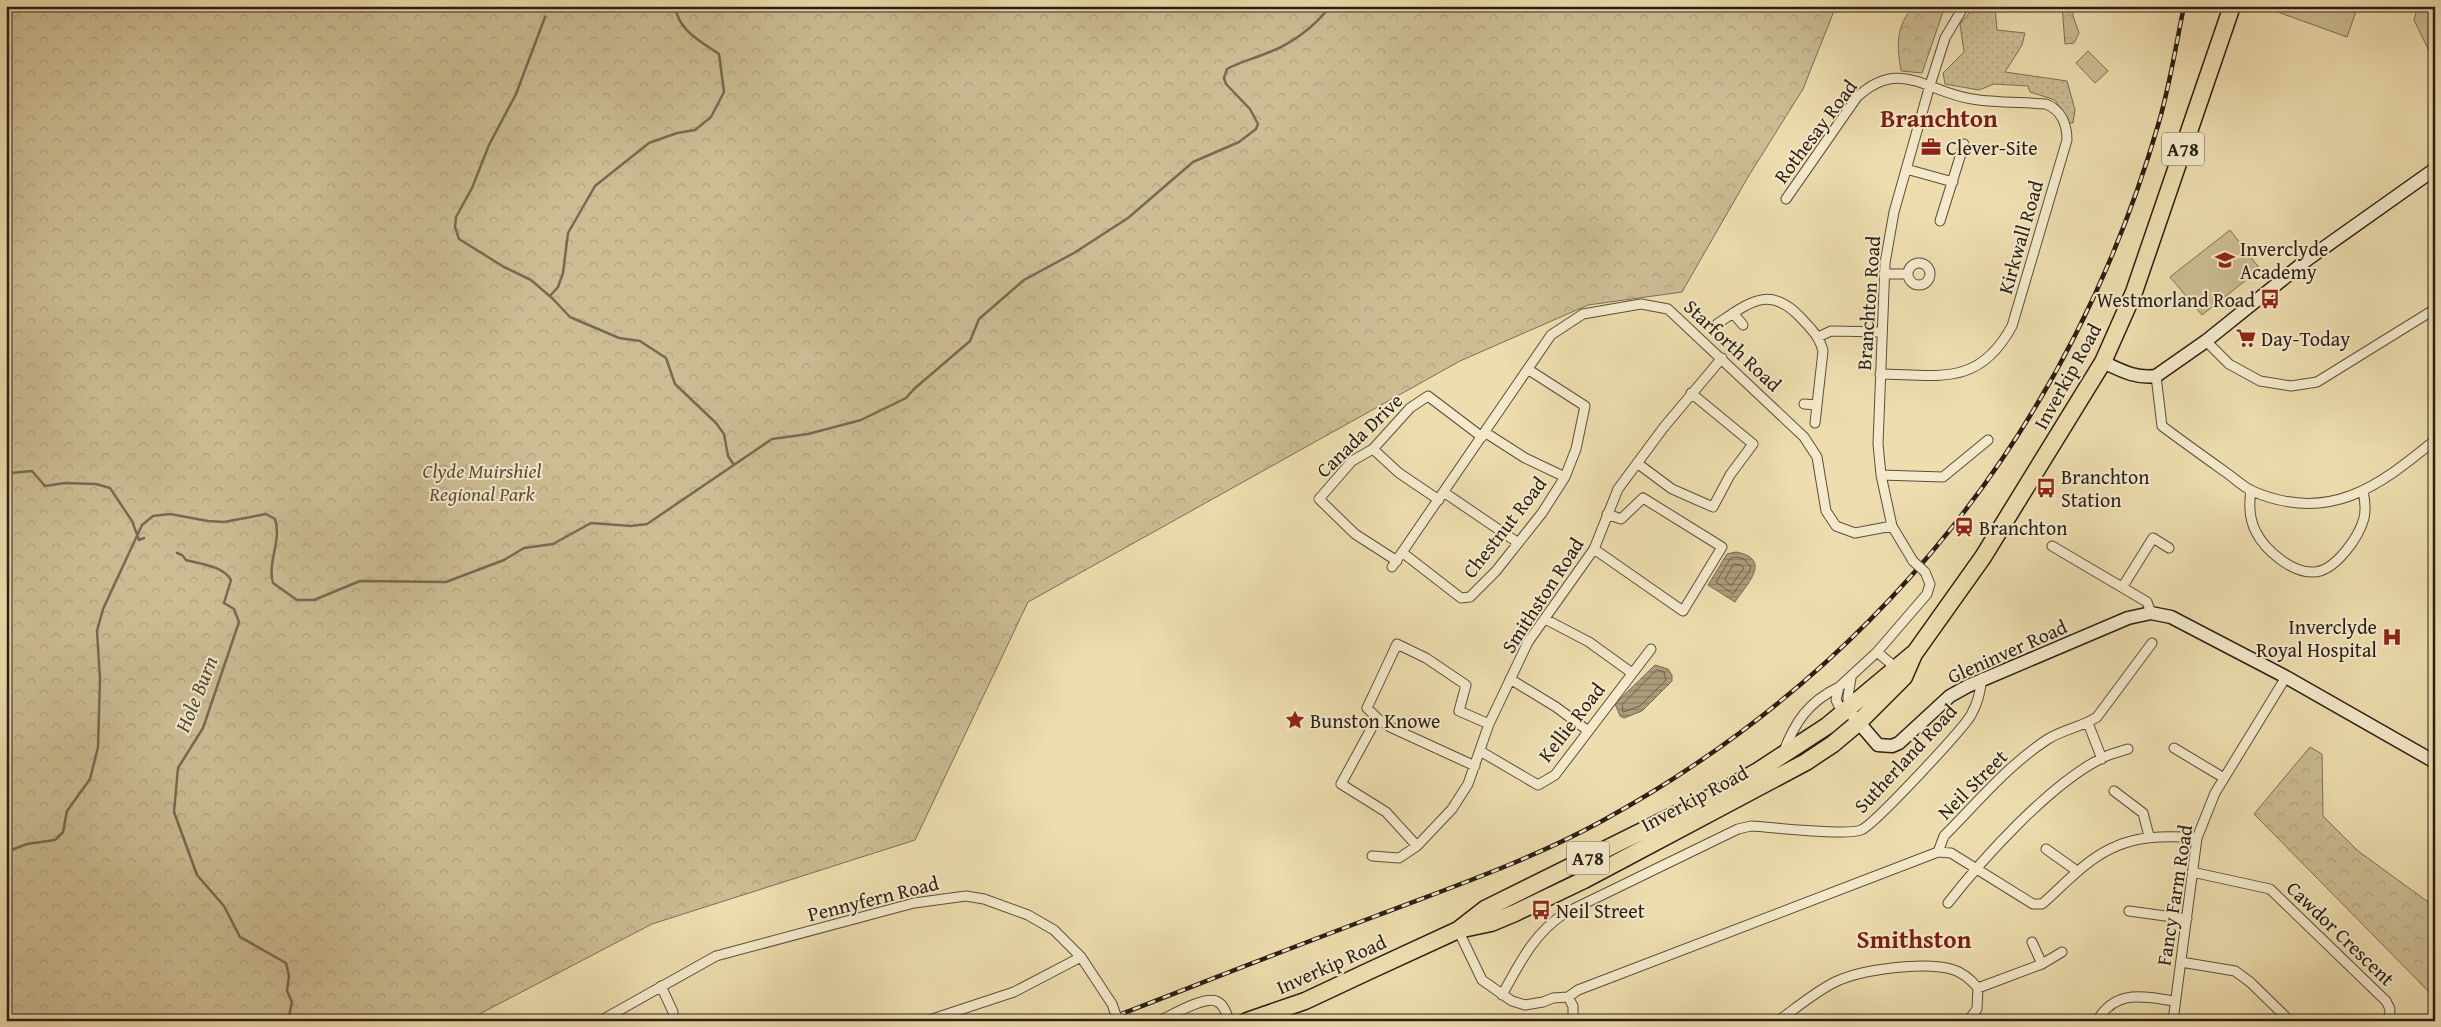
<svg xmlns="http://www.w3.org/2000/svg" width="2441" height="1027" font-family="'Gentium Book Plus',serif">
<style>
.grass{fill:url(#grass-dots);stroke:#7b6e55}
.park{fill:url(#park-crowns);stroke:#7b6e55}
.garden{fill:#cdbd95;stroke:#7b6e55}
.water{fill:url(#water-rules);stroke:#776a52}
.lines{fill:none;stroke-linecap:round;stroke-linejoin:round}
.shore{stroke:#6a5e48;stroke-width:1}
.stream{stroke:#776a52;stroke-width:2.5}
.street-casing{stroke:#5a4e3c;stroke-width:11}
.secondary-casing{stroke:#291e15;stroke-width:15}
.highway-casing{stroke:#291e15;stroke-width:19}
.street{stroke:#f4eacb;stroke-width:9}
.secondary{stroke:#f4eacb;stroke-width:12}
.highway{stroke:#eedeaf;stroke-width:16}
.rail-casing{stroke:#291e15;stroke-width:4.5}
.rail{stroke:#f4eacb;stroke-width:2.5;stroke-dasharray:8;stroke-linecap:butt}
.street-bridge-casing{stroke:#5a4e3c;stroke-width:11;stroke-linecap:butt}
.street-bridge{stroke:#f4eacb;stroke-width:9}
.labels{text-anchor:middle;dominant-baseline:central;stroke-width:4;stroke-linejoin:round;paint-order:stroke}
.shield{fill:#f4eacb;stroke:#665b4c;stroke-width:1}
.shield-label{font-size:19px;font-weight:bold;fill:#291e15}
.street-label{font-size:20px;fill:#291e15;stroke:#f4eacb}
.poi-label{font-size:20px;fill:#291e15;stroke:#f4eacb;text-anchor:start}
.park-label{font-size:20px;font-style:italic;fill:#5a4e3b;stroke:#f4eacb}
.water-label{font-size:21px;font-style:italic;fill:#564a39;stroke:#f4eacb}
.district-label{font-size:25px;font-weight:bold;fill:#7a1f14;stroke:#f4eacb}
</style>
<defs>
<pattern id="grass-dots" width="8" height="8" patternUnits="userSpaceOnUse" patternTransform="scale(1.25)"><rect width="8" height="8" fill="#cdbd95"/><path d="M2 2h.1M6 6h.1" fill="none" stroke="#b0a280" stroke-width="1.8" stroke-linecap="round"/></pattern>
<pattern id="park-crowns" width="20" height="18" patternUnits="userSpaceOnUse" patternTransform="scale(1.25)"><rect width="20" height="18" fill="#cdbd95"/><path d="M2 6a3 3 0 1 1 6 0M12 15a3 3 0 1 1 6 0" fill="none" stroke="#b0a280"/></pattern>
<pattern id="water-rules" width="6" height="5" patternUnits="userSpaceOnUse" patternTransform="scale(1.25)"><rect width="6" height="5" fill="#ab9d7b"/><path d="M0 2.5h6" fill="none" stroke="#8b7f64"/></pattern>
</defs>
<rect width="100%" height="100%" fill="#eedeaf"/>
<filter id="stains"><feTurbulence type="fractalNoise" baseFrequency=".004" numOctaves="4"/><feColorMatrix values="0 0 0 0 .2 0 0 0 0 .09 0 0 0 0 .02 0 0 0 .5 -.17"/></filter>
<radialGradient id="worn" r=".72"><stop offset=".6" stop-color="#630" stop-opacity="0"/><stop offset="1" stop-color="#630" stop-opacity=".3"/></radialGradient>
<path class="grass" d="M 1975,6 L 1995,6 L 1997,30 L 2025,33 L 2022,45 L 2005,72 L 2067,81 L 2075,110 L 2073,123 L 2069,123 L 2055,100 L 2030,92 L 2028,86 L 1994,84 L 1979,90 L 1945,84 L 1943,73 L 1964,52 L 1960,24 Z"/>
<path class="park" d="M 6,6 L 1836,6 L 1803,89 L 1748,177 L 1682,292 L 1588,305 L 1460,361 L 1028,602 L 915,840 L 652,924 L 466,1021 L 6,1021 Z
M 1914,6 L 1941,6 L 1944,9 L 1922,73 L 1901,71 C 1897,45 1895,27 1914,6 Z
M 2062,6 L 2073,6 L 2073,16 L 2079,33 L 2074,43 L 2065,44 Z
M 2310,747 L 2322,754 L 2323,816 L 2358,851 L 2435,907 L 2435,998 L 2254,814 Z"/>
<path class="garden" d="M 2261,6 L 2358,6 L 2347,37 Z
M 2418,6 L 2435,6 L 2435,63 L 2414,20 Z
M 2088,51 L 2108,71 L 2095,83 L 2076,63 Z
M 2230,230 L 2260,269 L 2202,315 L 2170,277 Z"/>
<path class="water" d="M 1736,552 C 1773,559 1747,584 1735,602 L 1708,585 L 1727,554 Z
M 1655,665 L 1668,669 L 1672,675 L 1672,681 L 1642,711 L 1624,718 L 1620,716 L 1615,704 Z"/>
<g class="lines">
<path class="shore" d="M 1736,557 L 1744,559 L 1751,567 L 1749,572 L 1733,594 L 1716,582 L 1730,559 Z
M 1734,564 L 1741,565 L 1744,568 L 1731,586 L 1725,580 Z
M 1657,670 L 1664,672 L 1666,680 L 1640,706 L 1623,712 L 1622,705 Z"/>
<path class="stream" d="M 548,9 L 549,6
M 545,17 L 516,94 L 489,145 L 472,188 L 456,217 L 455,227 L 459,239 L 504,267 L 531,280 L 553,299 L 570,317 L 619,338 L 640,341 L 666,358 L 675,384 L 716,423 L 724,434 L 728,456 L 734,465
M 550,296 L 558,287 L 563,273 L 568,233 L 595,186 L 649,143 L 677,133 L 695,130 L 711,117 L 724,92 L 719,54 C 700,41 678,30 675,6
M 6,469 L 11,473 L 32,471 L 45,486 L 65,483 L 96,484 L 110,488 L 132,521 L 139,540 L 144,538
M 177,553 L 182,555 L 186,560 C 201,564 223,566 231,580 L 224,603 L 234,609 L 239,622 L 203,728 L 178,768 L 174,812 L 197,875 L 224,906 L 240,937 L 286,963 L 289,976 L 287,991 L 292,1002 L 288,1021
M 6,852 L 27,844 L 55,840 L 63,832 L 67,811 L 90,779 L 98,747 L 100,679 L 97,631 L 103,609 L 142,525 L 153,516 L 170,514 L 208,521 L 224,522 L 266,514 L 275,519 C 282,541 267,562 273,583 L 297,600 L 314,600 L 360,581 L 446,582 L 504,560 L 524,548 L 553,544 L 591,523 L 631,526 L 647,524 L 772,439 L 808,434 L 861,420 L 906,398 L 914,389 L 970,341 L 979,319 L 1024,280 L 1074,253 L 1128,218 L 1193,162 L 1239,142 L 1256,129 L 1258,124 L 1250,109 L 1226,84 L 1224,78 L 1227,69 C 1240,62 1253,59 1267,53 C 1290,45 1316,26 1330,6"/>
<defs>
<path id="street" d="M 1906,169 L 1953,182
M 1786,199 L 1857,97 C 1900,57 1926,92 1972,99 C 1996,103 2022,102 2046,104 C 2061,110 2067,124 2067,140 L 2012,326 C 1979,387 1939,375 1880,374
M 1940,221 L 1964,144
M1908 274a11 11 0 1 1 22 0a11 11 0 1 1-22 0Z
M 1884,274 L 1908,274
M 1733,313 L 1743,325
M 1717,324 C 1750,302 1770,284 1802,319 C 1811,329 1820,337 1823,351 L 1815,423
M 1818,337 L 1831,331 L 1882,332
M 2206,341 L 2229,364 L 2260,381 L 2291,386 L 2317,382 L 2435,309
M 2156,376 L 2162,426 C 2182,441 2203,456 2224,471 C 2233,477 2242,486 2252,491 C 2329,524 2378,487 2435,440
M 1804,404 L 1817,405
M 1486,433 L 1525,458 L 1565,477
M 1373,449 L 1399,473 L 1439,500
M 1637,463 L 1672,489 L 1713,507 L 1730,475 L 1753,444 L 1691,393
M 1881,475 L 1943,477 L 1988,440
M 2251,490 C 2249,503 2249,519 2256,532 C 2265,550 2292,573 2313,572 C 2335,572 2359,537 2364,518 C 2366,509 2365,500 2363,491
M 1445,493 L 1517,542
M 2052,546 L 2147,602 L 2151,613
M 1594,549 L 1683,611 L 1722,547 L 1643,498 L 1621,519 L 1607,514
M 1403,553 L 1461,598 L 1470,597 L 1496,571 L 1542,513 L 1565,477 L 1576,449 L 1585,406 L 1529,370
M 1397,561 L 1355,534 L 1319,499 L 1352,461 L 1373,449 L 1410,408 L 1428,396 L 1482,437
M 1913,561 L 1892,526 L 1881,475 L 1878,444 L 1885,263 L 1894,212 L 1930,85 L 1945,38 L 1964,6
M 1392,567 L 1551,335 L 1583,314 L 1641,304 L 1668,309 L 1804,437 L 1817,457 L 1826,511 L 1836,526 L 1855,533 L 1892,526
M 2123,586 L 2153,538 L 2169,548
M 1545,619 L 1589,642 L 1632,673
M 1877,652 L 1895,667
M 1851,678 L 1848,696 L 1848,710 L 1839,706 L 1836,700 L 1839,687 L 1877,652 L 1927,594 L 1930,584 L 1925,572
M 1510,679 L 1556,707 L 1587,730
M 1377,718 L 1390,727 L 1475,766
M 2088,723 L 2102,759
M 2174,748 L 2224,778
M 1480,751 L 1538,785 L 1555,775 L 1651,649
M 1783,753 C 1795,722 1808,702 1839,687
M 2114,791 L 2143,813 L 2149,836
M 1417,846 L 1386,812 L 1341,784 L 1377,718 L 1367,708 L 1397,644 L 1426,658 L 1466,685 L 1459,711 L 1489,724
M 2046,849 L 2077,871
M 1938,852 L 1951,853 L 2033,904 L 2042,904 C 2054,894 2064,883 2076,873 C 2114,838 2147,834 2197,838
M 1372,856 L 1399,858 L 1417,846 L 1452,809 L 1468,784 L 1489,724 L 1528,642 L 1594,549 L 1618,489 L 1664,427 L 1722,358
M 2192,872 L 2270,889 L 2386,1001 L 2390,1009 L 2389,1021
M 1948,903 C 1984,857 2050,784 2102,758 C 2110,754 2119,752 2128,749
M 2129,911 L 2187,919
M 1458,930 L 1482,980 L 1512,1001 L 1525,1005 L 1543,1002 L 1553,998 L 1568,997 L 1578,990 L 1938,852 L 1944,836 C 1977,803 2009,764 2048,739 C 2064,729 2082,727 2097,717 L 2152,643
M 2032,942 L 2042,964
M 2181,962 L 2235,971 L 2250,982 L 2290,1021
M 661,986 L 673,1012 L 673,1021
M 1978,988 L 2042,964 L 2062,952
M 1502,995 C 1520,963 1533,934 1565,913 L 1738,829 L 1751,826 C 1772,827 1846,836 1861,830 C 1874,825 1963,729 1971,715 C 1978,703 1980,692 1982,678
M 1568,997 L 1573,1006 L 1573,1021
M 600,1021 L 716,956 L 914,903 L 966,896 L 984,899 L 1028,915 L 1054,930 L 1081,957 L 1112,1004
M 926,1021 L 1014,992 L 1081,957
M 1159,1021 C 1172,1015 1204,996 1216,1001 C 1224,1004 1227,1014 1229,1021
M 1778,1021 C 1796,1008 1815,992 1835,982 C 1862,969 1926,961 1954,970 C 1964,973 1972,981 1978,988 L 1977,1009 L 1968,1021
M 2097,1021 C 2116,988 2144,997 2175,1001
M 2173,1021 L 2197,838 L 2215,793 L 2286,677"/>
<path id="secondary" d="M 2103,362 C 2120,370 2136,379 2156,376 L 2206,341 L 2308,259 L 2435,169
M 1854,717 L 1878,745 L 1892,746 L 1899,743 L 1950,696 L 1968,686 L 2128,618 L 2151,613 L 2171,617 L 2286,677 L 2435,762"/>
<path id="highway" d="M 1458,930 L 1491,923 L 1515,913 L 1584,880 L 1806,762 L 1833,744 L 1858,723 L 1904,677 L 1914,654 L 1983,557 L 2103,362 L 2134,292 L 2232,6
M 1247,1021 L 1305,1001 L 1369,971 L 1458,930 L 1485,909 L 1721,792 L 1758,771 L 1827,726 L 1913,654"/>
</defs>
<use href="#street" class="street-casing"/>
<use href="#secondary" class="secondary-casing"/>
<use href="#highway" class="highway-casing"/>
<use href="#street" class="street"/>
<use href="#secondary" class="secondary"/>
<use href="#highway" class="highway"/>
<defs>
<path id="rail" d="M 1103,1021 C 1194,986 1285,950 1376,916 C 1452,887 1531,860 1602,821 C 1879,669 2071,425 2159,122 C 2170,84 2176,45 2184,6"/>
</defs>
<use href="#rail" class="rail-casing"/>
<use href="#rail" class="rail"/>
<defs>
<path id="street-bridge" d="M 1913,561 L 1925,572
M 1112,1004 L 1118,1021"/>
</defs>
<use href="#street-bridge" class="street-bridge-casing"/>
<use href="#street-bridge" class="street-bridge"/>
</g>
<defs>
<symbol id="office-bare" viewBox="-9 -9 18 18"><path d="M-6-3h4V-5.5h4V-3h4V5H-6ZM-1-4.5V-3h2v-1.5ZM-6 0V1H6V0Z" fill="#8f2418" stroke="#f4eacb" stroke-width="2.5" paint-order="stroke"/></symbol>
<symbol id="school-bare" viewBox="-9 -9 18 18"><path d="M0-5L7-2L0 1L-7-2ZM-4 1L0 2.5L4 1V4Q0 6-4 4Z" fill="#8f2418" stroke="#f4eacb" stroke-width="2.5" paint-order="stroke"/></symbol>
<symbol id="bus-bare" viewBox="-9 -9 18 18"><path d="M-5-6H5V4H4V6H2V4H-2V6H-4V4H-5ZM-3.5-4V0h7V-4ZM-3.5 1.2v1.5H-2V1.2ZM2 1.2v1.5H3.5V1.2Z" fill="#8f2418" stroke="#f4eacb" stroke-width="2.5" paint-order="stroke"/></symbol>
<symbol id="supermarket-bare" viewBox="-9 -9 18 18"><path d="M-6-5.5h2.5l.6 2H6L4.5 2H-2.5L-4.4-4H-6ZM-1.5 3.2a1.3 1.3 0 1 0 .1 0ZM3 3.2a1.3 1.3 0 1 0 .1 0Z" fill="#8f2418" stroke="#f4eacb" stroke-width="2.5" paint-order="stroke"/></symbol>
<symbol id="station-bare" viewBox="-9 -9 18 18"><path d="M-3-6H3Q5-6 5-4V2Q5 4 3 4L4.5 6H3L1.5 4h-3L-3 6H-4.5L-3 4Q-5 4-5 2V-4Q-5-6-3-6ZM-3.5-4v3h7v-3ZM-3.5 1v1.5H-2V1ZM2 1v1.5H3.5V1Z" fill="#8f2418" stroke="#f4eacb" stroke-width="2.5" paint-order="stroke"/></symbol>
<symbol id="hospital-bare" viewBox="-9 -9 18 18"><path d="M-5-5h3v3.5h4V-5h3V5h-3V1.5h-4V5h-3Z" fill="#8f2418" stroke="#f4eacb" stroke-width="2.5" paint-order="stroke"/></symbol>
<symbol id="sight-bare" viewBox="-9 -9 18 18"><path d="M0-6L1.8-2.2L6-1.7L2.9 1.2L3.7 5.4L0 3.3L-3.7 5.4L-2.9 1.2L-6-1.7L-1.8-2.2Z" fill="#8f2418" stroke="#f4eacb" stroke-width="2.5" paint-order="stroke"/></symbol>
</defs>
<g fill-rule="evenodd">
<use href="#office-bare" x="1917" y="133" width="28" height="28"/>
<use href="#school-bare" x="2211" y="246" width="28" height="28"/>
<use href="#bus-bare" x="2256" y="285" width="28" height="28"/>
<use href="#supermarket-bare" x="2232" y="324" width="28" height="28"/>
<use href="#bus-bare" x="2032" y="474" width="28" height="28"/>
<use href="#station-bare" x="1950" y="513" width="28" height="28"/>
<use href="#hospital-bare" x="2378" y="623" width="28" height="28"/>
<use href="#sight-bare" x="1281" y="706" width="28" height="28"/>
<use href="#bus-bare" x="1527" y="896" width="28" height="28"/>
</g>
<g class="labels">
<g class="shield">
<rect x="2162" y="132.5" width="42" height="33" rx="4"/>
<rect x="1567" y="841.5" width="42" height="33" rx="4"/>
</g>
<g class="shield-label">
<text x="2183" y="149">A78</text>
<text x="1588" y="858">A78</text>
</g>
<g class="street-label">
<text transform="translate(1815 131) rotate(-53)">Rothesay Road</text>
<text transform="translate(2020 237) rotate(-74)">Kirkwall Road</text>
<text transform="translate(1868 303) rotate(-86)">Branchton Road</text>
<text transform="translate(1733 345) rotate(43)">Starforth Road</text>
<text transform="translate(2067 376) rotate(-61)">Inverkip Road</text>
<text transform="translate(1359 435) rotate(-44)">Canada Drive</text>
<text transform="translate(1504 527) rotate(-52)">Chestnut Road</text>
<text transform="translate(1542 595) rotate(-57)">Smithston Road</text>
<text transform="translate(2007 651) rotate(-24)">Gleninver Road</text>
<text transform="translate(1571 722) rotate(-52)">Kellie Road</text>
<text transform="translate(1905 758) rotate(-47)">Sutherland Road</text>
<text transform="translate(1972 784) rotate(-45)">Neil Street</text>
<text transform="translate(1694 798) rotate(-28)">Inverkip Road</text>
<text transform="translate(2174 895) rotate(-81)">Fancy Farm Road</text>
<text transform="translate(873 898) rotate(-14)">Pennyfern Road</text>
<text transform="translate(2341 933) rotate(44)">Cawdor Crescent</text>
<text transform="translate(1331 964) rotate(-24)">Inverkip Road</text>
</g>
<g class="poi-label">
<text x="1946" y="147">Clever-Site</text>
<text x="2240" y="248">Inverclyde<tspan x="2240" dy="23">Academy</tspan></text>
<text x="2255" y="299" text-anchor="end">Westmorland Road</text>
<text x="2261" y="338">Day-Today</text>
<text x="2061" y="476">Branchton<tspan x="2061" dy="23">Station</tspan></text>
<text x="1979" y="527">Branchton</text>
<text x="2377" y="626" text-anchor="end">Inverclyde<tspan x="2377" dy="23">Royal Hospital</tspan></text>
<text x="1310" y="720">Bunston Knowe</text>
<text x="1556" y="910">Neil Street</text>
</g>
<g class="park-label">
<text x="482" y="470">Clyde Muirshiel<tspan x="482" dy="23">Regional Park</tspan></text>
</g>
<g class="water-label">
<text transform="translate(196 694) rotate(-68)">Hole Burn</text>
</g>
<g class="district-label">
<text x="1939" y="118">Branchton</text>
<text x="1914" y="939">Smithston</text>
</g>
</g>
<rect width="2441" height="1027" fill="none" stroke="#eedeaf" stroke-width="25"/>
<rect x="8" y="8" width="2426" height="1012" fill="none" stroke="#291e15" stroke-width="2.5"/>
<rect x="12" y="12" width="2416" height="1002" fill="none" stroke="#291e15"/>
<rect width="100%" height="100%" filter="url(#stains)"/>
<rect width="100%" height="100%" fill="url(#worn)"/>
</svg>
